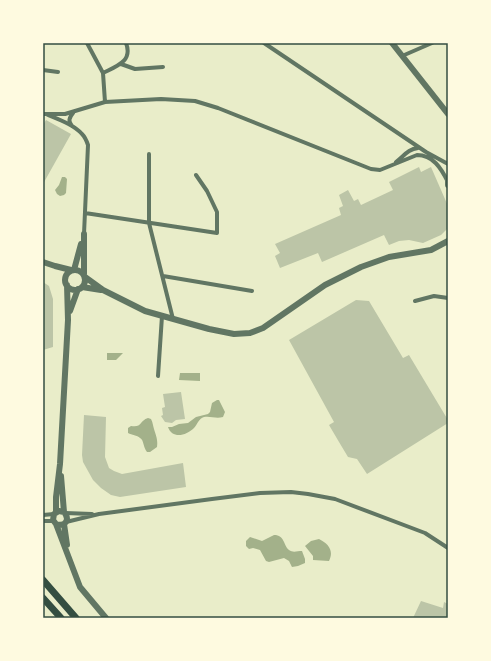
<svg xmlns="http://www.w3.org/2000/svg" width="491" height="661" font-family="'IBM Plex Sans',sans-serif">
<style>
.water{fill:#a3b18a}
.building{fill:#bcc5a7}
.lines{fill:none;stroke-linecap:round;stroke-linejoin:round}
.minor{stroke:#617663;stroke-width:4}
.tertiary{stroke:#617663;stroke-width:6}
.secondary{stroke:#344e41;stroke-width:7}
.neatline{fill:none;stroke:#344e41;stroke-width:1.5}
</style>
<rect width="100%" height="100%" fill="#e9edc9"/>
<path class="water" d="M 62,177 L 65,177 L 67,179 L 66,193 L 64,195 L 60,196 L 57,194 L 55,190 L 59,185 Z
M 107,353 L 123,353 L 116,360 L 107,360 Z
M 180,373 L 200,373 L 200,381 L 179,380 Z
M 217,400 L 219,400 L 225,412 L 223,417 C 216,419 211,416 204,417 C 199,418 197,425 194,428 C 186,436 172,439 168,427 L 172,427 L 179,424 L 188,423 L 196,417 L 208,414 L 210,412 L 212,403 Z
M 148,418 L 151,419 C 153,423 153,426 154,429 C 156,436 158,439 157,447 L 150,452 L 147,452 C 143,447 144,440 140,438 C 137,435 132,435 128,433 L 128,428 L 131,426 C 142,428 139,421 148,418 Z
M 274,535 C 285,535 283,545 289,550 C 293,553 297,551 302,551 L 305,559 L 305,563 L 298,566 L 292,567 L 289,561 L 284,558 L 269,562 L 266,561 L 260,550 L 253,548 L 249,549 L 246,546 L 246,541 L 250,537 L 262,541 Z
M 319,539 C 329,544 334,551 329,561 L 313,560 L 313,556 L 305,546 L 311,541 Z"/>
<path class="building" d="M 46,120 L 71,134 L 43,184 L 43,125 Z
M 419,167 L 421,172 L 431,167 L 448,206 L 448,225 L 447,229 L 441,235 L 423,243 L 409,240 L 399,241 L 389,245 L 384,235 L 322,262 L 318,253 L 280,268 L 275,256 L 280,253 L 275,244 L 341,215 L 339,208 L 343,206 L 339,195 L 348,190 L 354,201 L 358,199 L 361,205 L 393,190 L 389,182 Z
M 43,282 L 49,286 L 53,299 L 53,347 L 43,350 Z
M 356,300 L 369,301 L 403,358 L 409,355 L 448,420 L 448,423 L 367,474 L 357,459 L 348,457 L 339,442 L 329,425 L 334,422 L 289,340 Z
M 181,392 L 185,419 L 176,420 L 172,423 L 165,422 L 161,416 L 163,415 L 162,408 L 165,407 L 163,394 Z
M 84,415 L 106,417 L 105,457 L 109,468 L 114,471 L 122,474 L 183,463 L 186,487 L 120,497 L 111,495 L 101,488 L 93,480 L 83,462 L 82,455 Z
M 421,601 L 443,608 L 444,602 L 448,604 L 448,618 L 413,618 Z"/>
<g class="lines">
<path class="minor" d="M 87,43 L 103,73 L 105,102
M 264,43 L 426,152 L 448,164
M 402,56 L 432,43
M 121,64 L 135,69 L 163,67
M 43,70 L 58,72
M 103,73 C 117,66 133,61 126,43
M 43,114 L 65,114 L 105,102 L 161,99 L 195,101 L 218,108 L 371,169 L 380,170 L 417,155 C 433,155 441,168 448,182
M 48,115 C 60,120 74,125 82,134 C 85,137 87,142 88,145 L 84,234
M 72,126 C 68,121 69,118 73,113
M 149,154 L 149,223 L 173,319
M 396,162 C 404,156 408,149 418,148
M 85,213 L 217,233 L 217,212 L 207,191 L 196,175
M 163,276 L 252,291
M 415,301 L 434,296 L 448,298
M 158,376 L 162,316
M 65,513 L 92,514
M 43,515 L 54,514
M 43,521 L 54,521
M 66,522 L 99,514 L 212,499 L 260,493 L 291,492 L 308,494 L 335,499 L 425,533 L 448,548"/>
<path class="tertiary" d="M 392,43 L 448,114
M 448,179 L 448,185
M 84,234 L 84,274
M 43,262 L 55,266 L 71,270
M65 280a10 10 0 1 1 20 0a10 10 0 1 1-20 0Z
M 74,270 L 81,244
M 85,277 L 103,290 L 145,311 L 209,329 L 234,334 L 250,333 L 263,328 L 325,285 L 361,267 L 389,257 L 431,250 L 448,241
M 82,287 L 101,290
M 70,311 L 78,289
M 61,476 L 64,512 C 70,519 66,527 56,524 L 53,520 L 54,514 L 59,511 L 64,512
M 56,512 L 56,497 L 60,464 L 68,320 L 67,285
M 56,524 L 80,587 L 106,618
M 64,524 L 67,545"/>
<path class="secondary" d="M 43,580 L 76,618
M 43,598 L 61,618"/>
</g>
<rect width="491" height="661" fill="none" stroke="#fefae0" stroke-width="88"/>
<rect x="44" y="44" width="403" height="573" class="neatline"/>
</svg>
